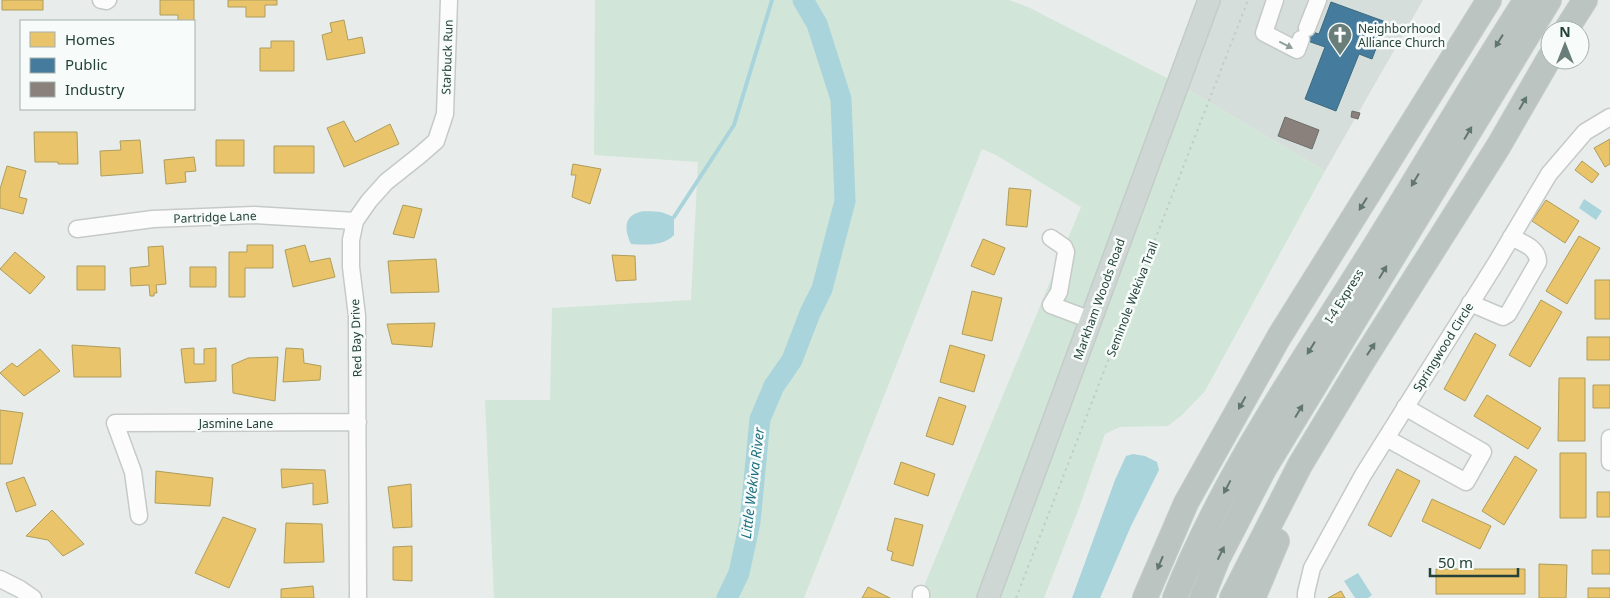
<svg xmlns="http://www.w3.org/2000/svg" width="1610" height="598" font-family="'Noto Sans',sans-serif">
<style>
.built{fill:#d6dedb}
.green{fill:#d1e6d8}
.water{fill:#a9d4db}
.homes{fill:#e9c46a;stroke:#ae9d5c}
.public{fill:#457b9d;stroke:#3b6a7f}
.industry{fill:#8a817c;stroke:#6b6e68}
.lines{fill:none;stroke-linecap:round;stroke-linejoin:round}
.stream{stroke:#a9d4db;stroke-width:4}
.river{stroke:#a9d4db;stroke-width:21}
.minor-casing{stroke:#c5cac8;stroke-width:19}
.major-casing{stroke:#c3ccc9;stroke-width:24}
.highway-casing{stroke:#c3ccc9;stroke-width:26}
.path{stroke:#c3ccca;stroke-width:2;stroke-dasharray:2.5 4;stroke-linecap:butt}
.minor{stroke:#fcfcfc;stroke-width:16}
.major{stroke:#cfd7d5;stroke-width:21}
.highway{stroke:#bcc4c2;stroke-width:24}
.oneway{fill:#617670}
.oneway2{fill:#909f9b}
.labels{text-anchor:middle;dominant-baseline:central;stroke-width:5;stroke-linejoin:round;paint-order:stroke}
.poi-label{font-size:12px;fill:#24423a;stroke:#f7fbf9;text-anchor:start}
.street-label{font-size:12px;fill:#24423a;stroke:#f7fbf9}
.water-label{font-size:14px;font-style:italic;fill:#1c6f80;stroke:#f7fbf9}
</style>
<rect width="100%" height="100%" fill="#e8edeb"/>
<path class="built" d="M 1216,0 L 1423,0 L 1325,171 L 1184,87 Z"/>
<path class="green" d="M 595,0 L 1009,0 L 1028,7 L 1173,81 L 981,598 L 919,598 L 1081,207 L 996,155 L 982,149 L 804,598 L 494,598 L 485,400 L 550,400 L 552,308 L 691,300 L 698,162 L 594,155 Z
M 1184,87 L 1325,171 L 1205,391 L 1182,415 L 1168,426 L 1120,427 L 1105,434 L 1079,508 L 1044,598 L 994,598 Z"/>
<path class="water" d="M 1584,199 L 1602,211 L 1596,220 L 1579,208 Z
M 661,212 L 674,217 L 674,235 C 664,246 646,245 631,244 C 626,234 622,218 637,213 C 643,210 654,212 661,212 Z
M 1133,454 L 1145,456 L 1157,462 L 1159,470 L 1131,526 L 1100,598 L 1072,598 L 1115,480 L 1126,456 Z
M 1358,573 L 1372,595 L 1368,598 L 1355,598 L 1344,581 Z"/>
<path class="homes" d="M 2,0 L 43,0 L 43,10 L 2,10 Z
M 160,0 L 194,0 L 194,21 L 178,21 L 178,15 L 160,15 Z
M 228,0 L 277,0 L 277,5 L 265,5 L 265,17 L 246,17 L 246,7 L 228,7 Z
M 344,20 L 348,40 L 362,37 L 365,53 L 327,60 L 322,35 L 332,32 L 330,23 Z
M 271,41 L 294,41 L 294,71 L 260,71 L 260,48 L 271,48 Z
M 344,121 L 355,142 L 390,124 L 399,144 L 344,167 L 327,128 Z
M 34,132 L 77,132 L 78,164 L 58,164 L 58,162 L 35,162 Z
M 1610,139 L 1610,164 L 1605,167 L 1594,148 Z
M 140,140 L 143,173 L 101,176 L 100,151 L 121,150 L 120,141 Z
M 216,140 L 244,140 L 244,166 L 216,166 Z
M 274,146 L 314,146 L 314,173 L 274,173 Z
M 194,157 L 196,171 L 185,172 L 186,182 L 166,184 L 164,160 Z
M 1582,161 L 1599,174 L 1592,183 L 1575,170 Z
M 573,164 L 601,169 L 590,204 L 572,197 L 576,175 L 571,175 Z
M 7,166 L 26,171 L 19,197 L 27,199 L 23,214 L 0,208 L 0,189 Z
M 1009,188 L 1031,190 L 1027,227 L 1006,225 Z
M 1546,200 L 1579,221 L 1565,243 L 1532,221 Z
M 403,205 L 422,209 L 414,238 L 393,234 Z
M 1579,236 L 1600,248 L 1567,304 L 1546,291 Z
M 983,239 L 1005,248 L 994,275 L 971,266 Z
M 247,245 L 273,245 L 273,268 L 245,268 L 245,297 L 229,297 L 229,252 L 247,252 Z
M 305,245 L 310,262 L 330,258 L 335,277 L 293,287 L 285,250 Z
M 163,246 L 166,284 L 156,285 L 157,293 L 154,293 L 154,296 L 150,296 L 149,285 L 131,286 L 130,268 L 149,266 L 148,247 Z
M 15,252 L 45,277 L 30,294 L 0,269 Z
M 612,255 L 635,256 L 636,280 L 616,281 Z
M 436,259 L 439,292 L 391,293 L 388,261 Z
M 77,266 L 105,266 L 105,290 L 77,290 Z
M 190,267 L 216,267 L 216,287 L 190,287 Z
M 1595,280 L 1610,280 L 1610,319 L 1595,319 Z
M 972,291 L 1002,298 L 992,341 L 962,334 Z
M 1541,300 L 1562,312 L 1530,367 L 1509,355 Z
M 435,323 L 432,347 L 392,344 L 387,324 Z
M 1475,333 L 1496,345 L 1465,401 L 1444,389 Z
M 1587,337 L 1610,337 L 1610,360 L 1587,360 Z
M 72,345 L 120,348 L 121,377 L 74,377 Z
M 950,345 L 985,355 L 974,392 L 940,382 Z
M 194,348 L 194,364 L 204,364 L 204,349 L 216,348 L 216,381 L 185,383 L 181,349 Z
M 286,348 L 303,349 L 304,363 L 321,366 L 320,380 L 283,382 Z
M 40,349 L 60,371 L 24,396 L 0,373 L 12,363 L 17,367 Z
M 278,357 L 275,401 L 233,393 L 232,365 L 248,358 Z
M 1559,378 L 1585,378 L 1585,441 L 1558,441 Z
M 1593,385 L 1610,385 L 1610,408 L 1593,408 Z
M 1487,395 L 1541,428 L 1528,449 L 1474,416 Z
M 939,397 L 966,406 L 953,445 L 926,436 Z
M 0,410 L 23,413 L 12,464 L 0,464 Z
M 1560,453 L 1586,453 L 1586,518 L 1560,518 Z
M 1515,456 L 1537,470 L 1504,525 L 1482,511 Z
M 901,462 L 935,474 L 928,496 L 894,484 Z
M 281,469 L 325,470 L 328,503 L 313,505 L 313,483 L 282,488 Z
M 1397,469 L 1420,481 L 1391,537 L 1368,525 Z
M 156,471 L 213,478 L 210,506 L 155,503 Z
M 24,477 L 36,505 L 16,512 L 6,483 Z
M 411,484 L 412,527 L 393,528 L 388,487 Z
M 1597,492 L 1610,492 L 1610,517 L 1597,517 Z
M 1432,499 L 1491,526 L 1480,549 L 1422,521 Z
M 52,510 L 84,544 L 63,556 L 48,540 L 26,536 Z
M 223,517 L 256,529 L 229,588 L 195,573 Z
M 895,518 L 923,525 L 913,566 L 891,560 L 893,552 L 887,550 Z
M 286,523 L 322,524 L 324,562 L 284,563 Z
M 412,546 L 412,581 L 393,580 L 393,547 Z
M 1592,550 L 1610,550 L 1610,574 L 1592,574 Z
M 1539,564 L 1567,565 L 1566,598 L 1539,598 Z
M 1436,569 L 1525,569 L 1525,594 L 1436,594 Z
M 313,586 L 314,598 L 281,598 L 281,589 Z
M 868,587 L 890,598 L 862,598 Z
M 1588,588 L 1610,588 L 1610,598 L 1588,598 Z
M 1341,591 L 1345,598 L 1328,598 Z"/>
<path class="public" d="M 1331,2 L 1386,22 L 1372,59 L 1359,54 L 1336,111 L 1305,99 L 1325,47 L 1296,37 L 1300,28 L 1319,34 Z"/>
<path class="industry" d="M 1352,111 L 1360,113 L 1358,119 L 1351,117 Z
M 1285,117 L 1319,130 L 1312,149 L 1278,136 Z"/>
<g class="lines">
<path class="stream" d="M 674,217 L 734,125 L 772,0"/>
<path class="river" d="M 727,598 L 739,573 L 750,522 L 760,419 L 774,386 L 792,360 L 810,313 L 822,289 L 845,201 L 841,99 L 817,24 L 803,0"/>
<defs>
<path id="minor" d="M 101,0 L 106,1 L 108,0
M 1275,0 L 1264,33 L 1297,50 L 1301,39
M 1307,28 L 1318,0
M 77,229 L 153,219 L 254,215 L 355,221
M 1051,238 L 1064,247 L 1066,252 L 1059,292 L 1051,305 L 1091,320
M 1470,303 L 1503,317 L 1508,314 L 1538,262 C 1538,247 1522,243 1511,237
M 1386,438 L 1466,482 L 1483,452 L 1405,407
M 1610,438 L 1610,462
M 139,516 L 133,472 L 115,423 L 358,422
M 0,579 L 20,589 L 33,598
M 358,598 L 357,316 L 351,267 L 351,240 L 355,221 L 369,201 L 386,182 L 420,155 L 436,141 L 445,114 L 449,0
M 921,598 L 921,594
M 1306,598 L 1306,593 L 1312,568 L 1363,475 L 1496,263 L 1549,174 L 1585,132 L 1610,117"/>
<path id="major" d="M 988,598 L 1209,0"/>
<path id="highway" d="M 1566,30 L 1585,0
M 1145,598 L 1186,503 L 1279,337 L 1489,0
M 1175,598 C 1221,482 1292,378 1358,273 C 1415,183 1468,90 1526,0
M 1202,598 L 1218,558 L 1264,469 L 1549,0
M 1232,598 L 1300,465 L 1364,359 L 1498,147 L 1550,57
M 1253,598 L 1277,541"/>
</defs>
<use href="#minor" class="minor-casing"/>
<use href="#major" class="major-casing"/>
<use href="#highway" class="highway-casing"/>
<path class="path" d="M 1016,598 L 1248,0"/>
<use href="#minor" class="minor"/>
<use href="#major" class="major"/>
<use href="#highway" class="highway"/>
</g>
<defs><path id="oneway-solid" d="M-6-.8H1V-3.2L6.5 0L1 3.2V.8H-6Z" transform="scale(1.25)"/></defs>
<g class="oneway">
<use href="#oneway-solid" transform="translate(1499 41) rotate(122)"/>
<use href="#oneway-solid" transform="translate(1523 103) rotate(-60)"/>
<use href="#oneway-solid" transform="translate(1468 133) rotate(-59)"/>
<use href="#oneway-solid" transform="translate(1415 180) rotate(121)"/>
<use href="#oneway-solid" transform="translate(1363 204) rotate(122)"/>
<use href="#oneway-solid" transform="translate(1383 272) rotate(-59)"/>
<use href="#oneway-solid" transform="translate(1311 348) rotate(122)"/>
<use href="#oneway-solid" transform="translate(1371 349) rotate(-57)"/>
<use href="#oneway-solid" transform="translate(1242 403) rotate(119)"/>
<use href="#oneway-solid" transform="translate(1299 411) rotate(-59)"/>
<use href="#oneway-solid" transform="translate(1227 487) rotate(118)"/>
<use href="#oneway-solid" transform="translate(1221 553) rotate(-64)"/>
<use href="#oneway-solid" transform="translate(1160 563) rotate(113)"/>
</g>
<use class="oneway2" href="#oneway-solid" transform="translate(1286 45) rotate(27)"/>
<defs>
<symbol id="church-pin" viewBox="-11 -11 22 30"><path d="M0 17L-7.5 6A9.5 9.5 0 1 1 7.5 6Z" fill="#697e78" stroke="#f7fbf9"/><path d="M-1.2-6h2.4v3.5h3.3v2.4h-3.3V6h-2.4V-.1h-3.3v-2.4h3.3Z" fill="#fff"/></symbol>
</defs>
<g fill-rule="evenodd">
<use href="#church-pin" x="1326" y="21" width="28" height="38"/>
</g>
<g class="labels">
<g class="poi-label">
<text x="1358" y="28">Neighborhood<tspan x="1358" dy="14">Alliance Church</tspan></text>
</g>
<g class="street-label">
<text transform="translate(447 57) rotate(-88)">Starbuck Run</text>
<text transform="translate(215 217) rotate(-2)">Partridge Lane</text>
<text transform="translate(1344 296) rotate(-58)">I-4 Express</text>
<text transform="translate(1099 299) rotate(-70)">Markham Woods Road</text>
<text transform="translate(1132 299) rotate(-69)">Seminole Wekiva Trail</text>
<text transform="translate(356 338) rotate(-92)">Red Bay Drive</text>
<text transform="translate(1443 347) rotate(-58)">Springwood Circle</text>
<text x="236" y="423">Jasmine Lane</text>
</g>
<g class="water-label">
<text transform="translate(752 483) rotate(-83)">Little Wekiva River</text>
</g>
</g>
<rect x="20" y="20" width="175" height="90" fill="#f7fbf9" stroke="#a3b1ad"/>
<rect x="30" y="32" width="25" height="15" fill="#e9c46a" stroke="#a3b1ad"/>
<text x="65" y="45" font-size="15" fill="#24423a">Homes</text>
<rect x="30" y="58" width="25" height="15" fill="#457b9d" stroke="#a3b1ad"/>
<text x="65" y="70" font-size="15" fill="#24423a">Public</text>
<rect x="30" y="82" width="25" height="15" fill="#8a817c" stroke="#a3b1ad"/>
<text x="65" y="95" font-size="15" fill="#24423a">Industry</text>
<g transform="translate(1565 45)"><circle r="24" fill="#f7fbf9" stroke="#a3b1ad"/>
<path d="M0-4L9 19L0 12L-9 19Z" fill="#697e78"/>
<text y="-8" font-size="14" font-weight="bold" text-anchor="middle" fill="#24423a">N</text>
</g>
<path d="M1430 568v8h88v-8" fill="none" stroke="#24423a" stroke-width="2.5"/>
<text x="1438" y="568" font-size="15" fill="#24423a" stroke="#f7fbf9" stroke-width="4" paint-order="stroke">50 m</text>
</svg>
